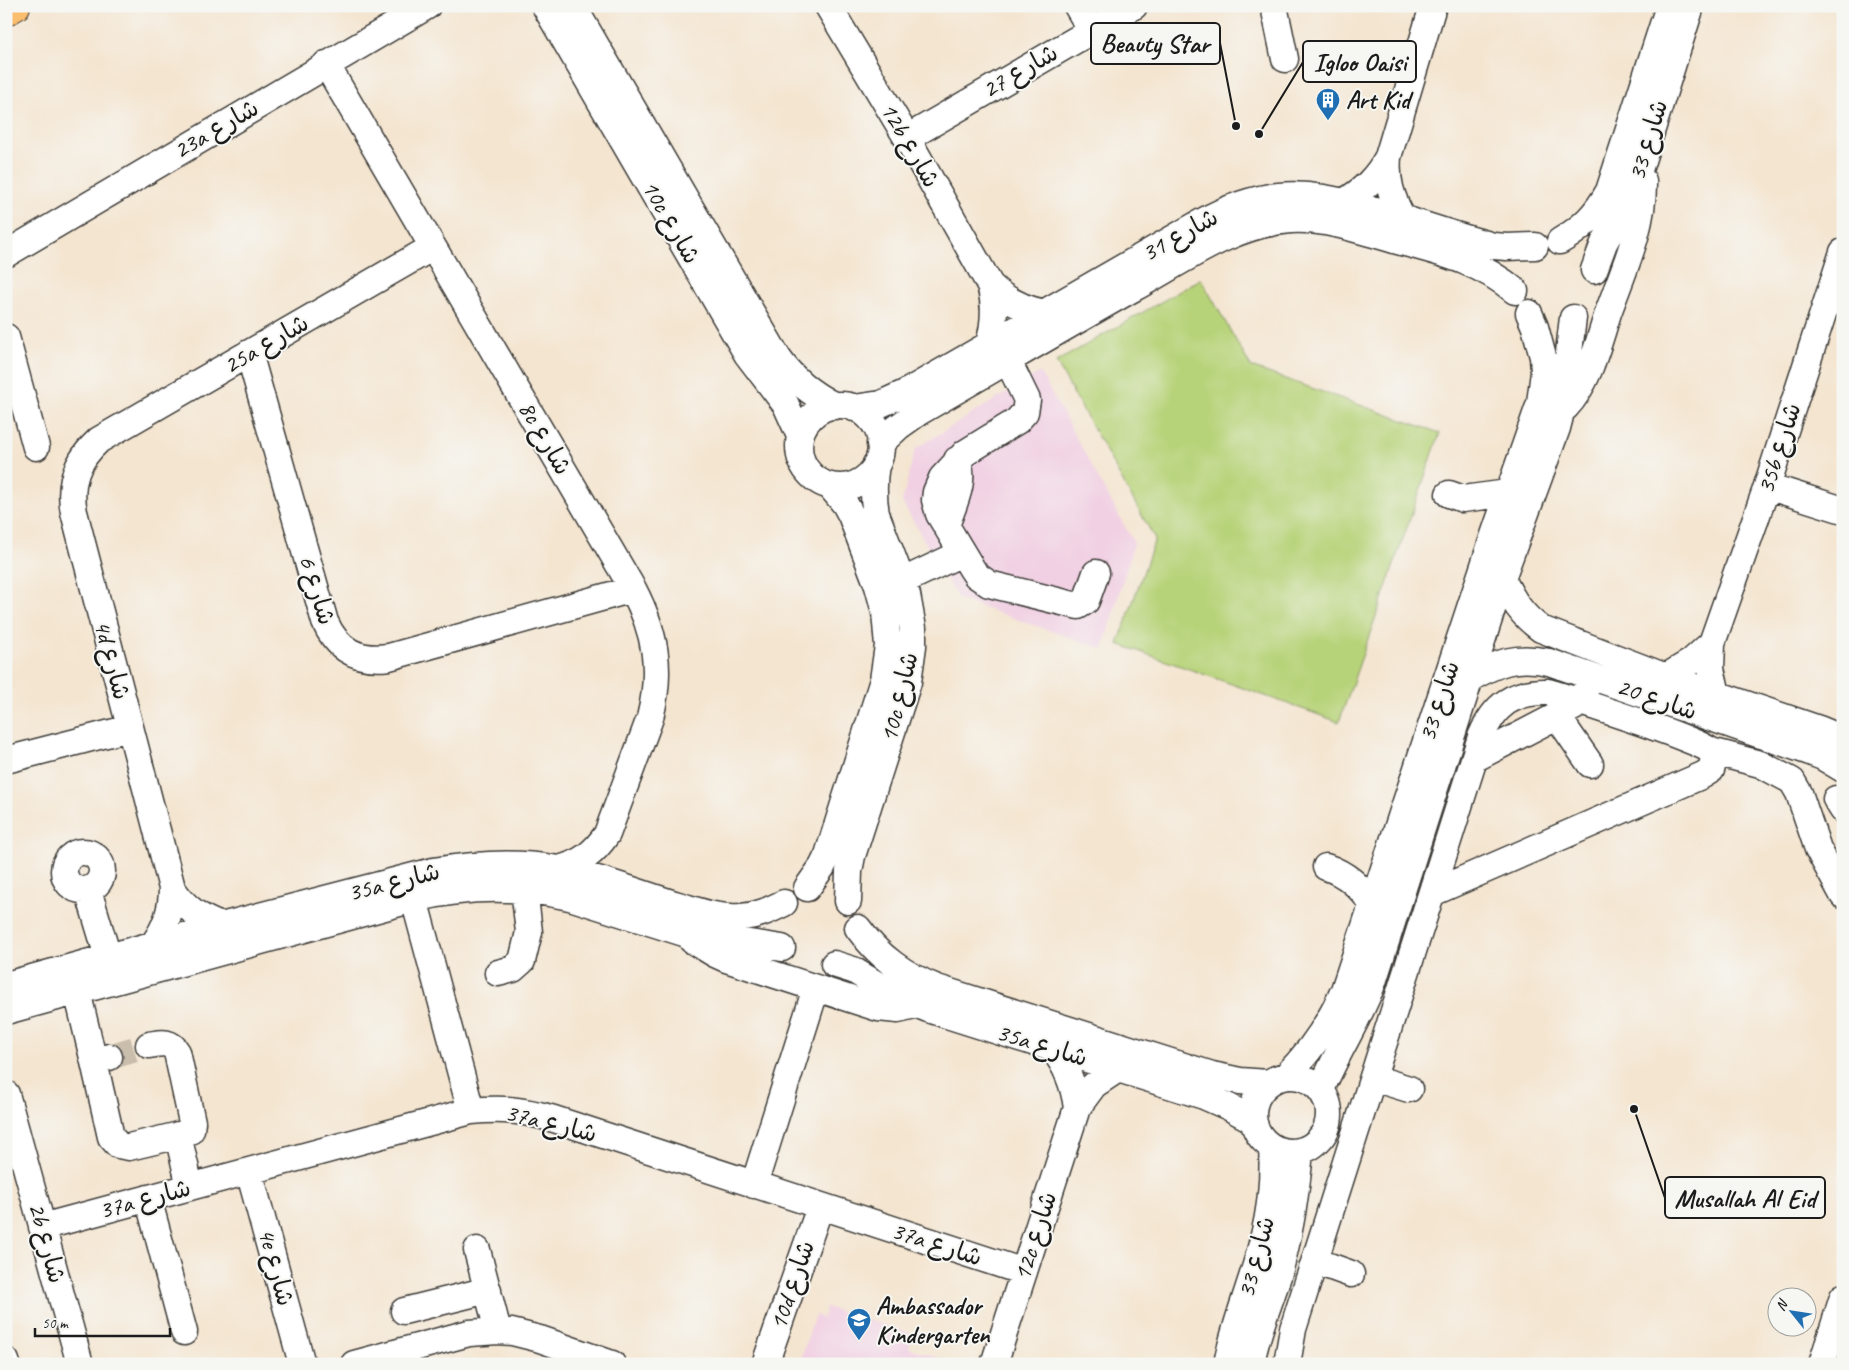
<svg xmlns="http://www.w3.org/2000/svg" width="1849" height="1370" font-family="Caveat,'Playpen Sans Arabic',sans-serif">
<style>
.built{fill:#f1d0e3}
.green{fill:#b7d379;stroke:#6a784a}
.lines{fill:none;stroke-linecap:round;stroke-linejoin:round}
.minor-tunnel{stroke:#c9bdac;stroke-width:26;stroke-dasharray:26 13;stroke-linecap:butt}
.minor-casing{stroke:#3c3a37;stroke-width:29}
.major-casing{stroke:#3c3a37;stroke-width:30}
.minor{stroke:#fff;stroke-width:26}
.major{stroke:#fbbd6e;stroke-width:28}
.labels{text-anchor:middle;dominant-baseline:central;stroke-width:4;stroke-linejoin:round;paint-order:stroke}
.street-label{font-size:25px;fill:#1c1c1c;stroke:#f6f6f2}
.poi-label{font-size:25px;font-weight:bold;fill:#1c1c1c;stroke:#f6f6f2;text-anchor:start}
.leader{fill:none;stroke:#1c1c1c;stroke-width:2}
.callout-dot{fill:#1c1c1c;stroke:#f6f6f2;stroke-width:2}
.callout{fill:#f6f6f2;stroke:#1c1c1c;stroke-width:2}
.callout-label{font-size:26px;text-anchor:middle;font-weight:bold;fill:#1c1c1c}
</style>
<rect width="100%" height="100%" fill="#f6f6f2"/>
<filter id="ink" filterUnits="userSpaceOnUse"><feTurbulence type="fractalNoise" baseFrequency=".02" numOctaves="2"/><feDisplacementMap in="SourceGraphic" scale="10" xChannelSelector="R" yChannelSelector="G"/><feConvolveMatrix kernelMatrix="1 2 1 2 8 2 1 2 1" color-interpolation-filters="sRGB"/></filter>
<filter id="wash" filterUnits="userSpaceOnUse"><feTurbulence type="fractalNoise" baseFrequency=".0096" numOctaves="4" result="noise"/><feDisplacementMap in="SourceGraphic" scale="20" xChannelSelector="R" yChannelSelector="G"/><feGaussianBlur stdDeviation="1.12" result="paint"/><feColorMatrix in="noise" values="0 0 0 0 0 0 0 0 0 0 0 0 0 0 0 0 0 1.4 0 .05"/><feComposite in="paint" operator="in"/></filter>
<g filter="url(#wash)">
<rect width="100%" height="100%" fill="#f4e5d0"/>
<path class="built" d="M 1040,372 L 1134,543 L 1103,649 L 958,599 L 902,502 L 915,449 Z
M 826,1307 L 913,1334 L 909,1348 L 958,1364 L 799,1364 L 815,1315 L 823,1318 Z"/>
<path class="green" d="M 1201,279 L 1251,367 L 1440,433 L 1339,722 L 1118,644 L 1155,539 L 1056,362 Z"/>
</g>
<g filter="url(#ink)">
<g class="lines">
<path class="minor-tunnel" d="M 109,1057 L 149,1045"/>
<defs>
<path id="minor" d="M 545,6 L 747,354 L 786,405 L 800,436
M 573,6 L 778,358 C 793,380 811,394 835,406
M 828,6 L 907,138 L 990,285 C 996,305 995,323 989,344
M 1077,6 L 1091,30
M 1274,6 L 1285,59
M 326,64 L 633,589 C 656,633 662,670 650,718 L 607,834 C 594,853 581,863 559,869
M 907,138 L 1134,6
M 1344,202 C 1364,190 1377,177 1388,157
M 1402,217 C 1391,197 1386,179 1388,157 L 1433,6
M 1560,241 C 1583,228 1597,213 1609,191 L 1669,6
M 6,254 L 427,6
M 1594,270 L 1604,243 L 1632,192 L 1691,6
M 990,285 C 1006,301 1023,309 1045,313
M 6,337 L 36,447
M 249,353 L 325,622 C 338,651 358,661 389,657 L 633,589
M 1008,361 L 1027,400 L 1025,412 L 1017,421 L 965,453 L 942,478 L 936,492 L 935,500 L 939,514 L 972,569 L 976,575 L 989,584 L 1078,606 L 1086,601 L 1096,573
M799 446a41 41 0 1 1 82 0a41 41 0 1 1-82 0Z
M 1566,407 C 1590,381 1598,343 1609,310 C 1624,269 1644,226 1643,181
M 854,408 L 881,404 L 905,393 L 1200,223 C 1225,209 1250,199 1279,196 C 1309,193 1337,200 1365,207 C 1408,219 1450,235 1494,246 L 1507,247 L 1535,246
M 880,444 L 898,427 L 919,412 C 990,371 1061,329 1132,289 C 1182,262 1232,224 1291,220 C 1330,218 1368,233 1405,243 C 1446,254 1482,263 1515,291
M 1767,486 L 1843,510
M 1449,494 L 1463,499 L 1508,493
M 946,526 C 952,507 967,480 957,460
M 1502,578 C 1512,599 1521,615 1541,629 L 1666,677 L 1819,729 L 1843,739
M 903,581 L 962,553
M 1666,677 L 1691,662 L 1712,643
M 1469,679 C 1498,662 1516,655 1549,662 L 1810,752 L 1823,757 L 1843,769
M 1717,694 L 1711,669 L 1712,643 L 1765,492 L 1843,252
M 1557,716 L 1590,764
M 1711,751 L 1760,764 L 1792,781 L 1799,793 L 1818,849 L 1843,895
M 1474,759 L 1574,707 L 1580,701 L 1585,691
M 6,760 L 130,728
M 1836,799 L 1843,810
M64 871a19 19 0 1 1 38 0a19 19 0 1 1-38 0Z
M 1326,867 C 1347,874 1359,886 1372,903
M 172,888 C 184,907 199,918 221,926
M 807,888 L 822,867 L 828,855 L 883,680 L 888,646 L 885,612 L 878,586 L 851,515 L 845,504 L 830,486
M 88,890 L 108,957
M 414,899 L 471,1111
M 848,901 L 849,871 L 852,856 L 908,682 L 913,646 L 913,628 L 907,595 L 876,514 C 873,497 873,482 876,464
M 858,928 C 879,957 904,975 937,988 L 1212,1075 L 1240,1081 L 1268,1083
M 692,940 L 715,954 L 726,959 L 878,1008 L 898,1010 L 915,1006
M 153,945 C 166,927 172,910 172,888 L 74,512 C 68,483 77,460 99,440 L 433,247
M 834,964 L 853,970 L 896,996 L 928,1009 L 1204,1096 L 1229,1107 L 1253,1120
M 498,973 L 513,969 L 522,961 L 529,932 L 524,888
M 6,985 L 221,926 L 433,871 C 475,864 517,861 558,869 C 599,877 639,893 678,905 C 699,911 719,919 741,917 C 757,916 770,910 784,903
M 77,991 L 94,1062
M 6,1011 L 414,899 C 466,886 517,885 570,897 L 684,933 L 782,948
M 1052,1048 C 1067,1066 1074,1085 1077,1108
M 109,1057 L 94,1062 L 111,1137 L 118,1145 L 129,1147 L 188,1133 L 191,1130 L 192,1122 L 177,1052 C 170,1040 161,1043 149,1045
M1253 1114a38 38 0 1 1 76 0a38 38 0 1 1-76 0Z
M 1286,1076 C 1311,1051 1330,1023 1344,990 L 1493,538 L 1540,403 L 1544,372 L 1543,357 L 1535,327 L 1529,313
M 1373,1078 L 1409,1089
M 1321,1090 C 1336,1053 1359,1020 1373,982 L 1502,578 L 1557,428 C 1567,392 1568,355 1573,318
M 6,1094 L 80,1364
M 178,1135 L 190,1187
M 249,1171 L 302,1364
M 754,1185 L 816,988
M 148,1198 L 184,1332
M 42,1227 L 471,1111 C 504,1108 522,1110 554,1119 L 1024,1272
M 477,1250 L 498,1331
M 1315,1261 L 1351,1274
M 404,1311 L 488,1290
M 6,1361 L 7,1364
M 354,1364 L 469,1333 L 498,1331 L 512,1332 L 540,1339 L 612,1364
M 765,1364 L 820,1207
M 994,1364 L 1077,1108 L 1094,1085 L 1118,1069
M 1227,1364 C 1232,1337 1241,1312 1249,1287 C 1265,1239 1275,1198 1272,1148
M 1251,1364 C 1256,1333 1269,1305 1278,1276 C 1290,1235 1296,1194 1300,1152
M 1287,1364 L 1293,1329 L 1299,1310 L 1481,737 C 1494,705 1513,691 1548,692 C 1569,698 1703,741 1711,751 C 1715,757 1713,763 1711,770 L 1703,775 L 1432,893
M 1822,1364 L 1843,1297"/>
<path id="major" d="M 6,12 L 16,6"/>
</defs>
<use href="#minor" class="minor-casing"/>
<use href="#major" class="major-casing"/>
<use href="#minor" class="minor"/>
<use href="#major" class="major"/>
</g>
</g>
<defs>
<symbol id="building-pin" viewBox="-11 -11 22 30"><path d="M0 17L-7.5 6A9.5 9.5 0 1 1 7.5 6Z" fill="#1f6fb2" stroke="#f6f6f2"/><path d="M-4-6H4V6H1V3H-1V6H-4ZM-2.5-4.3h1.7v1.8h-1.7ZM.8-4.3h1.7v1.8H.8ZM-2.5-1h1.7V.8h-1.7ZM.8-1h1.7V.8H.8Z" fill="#fff"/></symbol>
<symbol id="school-pin" viewBox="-11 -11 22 30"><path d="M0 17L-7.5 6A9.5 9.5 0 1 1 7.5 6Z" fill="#1f6fb2" stroke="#f6f6f2"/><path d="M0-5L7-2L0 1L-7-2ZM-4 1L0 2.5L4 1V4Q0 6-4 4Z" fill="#fff"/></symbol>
</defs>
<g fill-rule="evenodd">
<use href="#building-pin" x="1314" y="86" width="28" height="38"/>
<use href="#school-pin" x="845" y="1306" width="28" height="38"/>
</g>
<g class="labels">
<g class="street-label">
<text transform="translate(1020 71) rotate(-30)">شارع 27</text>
<text transform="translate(216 129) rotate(-30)">23a شارع</text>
<text transform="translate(1648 140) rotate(-73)">شارع 33</text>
<text transform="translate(910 145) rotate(60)">12b شارع</text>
<text transform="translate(671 222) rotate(60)">10c شارع</text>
<text transform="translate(1180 235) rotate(-29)">شارع 31</text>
<text transform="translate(266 344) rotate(-30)">25a شارع</text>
<text transform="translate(545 438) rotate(60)">8c شارع</text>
<text transform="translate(1779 448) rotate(-72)">35b شارع</text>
<text transform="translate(317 590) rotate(73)">شارع 6</text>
<text transform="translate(112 660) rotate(75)">4d شارع</text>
<text transform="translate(899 697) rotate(-76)">10c شارع</text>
<text transform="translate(1657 699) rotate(19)">شارع 20</text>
<text transform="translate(1439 701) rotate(-72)">شارع 33</text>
<text transform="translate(394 882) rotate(-14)">35a شارع</text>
<text transform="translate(1042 1045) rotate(17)">35a شارع</text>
<text transform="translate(551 1123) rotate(14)">37a شارع</text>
<text transform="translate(145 1199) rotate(-15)">37a شارع</text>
<text transform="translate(1035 1236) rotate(-72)">12c شارع</text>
<text transform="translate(47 1243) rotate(75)">2b شارع</text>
<text transform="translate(937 1244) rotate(18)">37a شارع</text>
<text transform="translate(1256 1257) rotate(-75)">شارع 33</text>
<text transform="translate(276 1267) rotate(75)">4e شارع</text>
<text transform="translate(792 1285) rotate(-71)">10d شارع</text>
</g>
<g class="poi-label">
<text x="1346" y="100">Art Kid</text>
<text x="876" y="1306">Ambassador<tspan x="876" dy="29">Kindergarten</tspan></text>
</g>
</g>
<path class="leader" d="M1236 126L1220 43M1259 134L1303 62M1634 1109L1665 1198"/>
<g class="callout-dot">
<circle cx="1236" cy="126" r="5"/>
<circle cx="1259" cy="134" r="5"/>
<circle cx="1634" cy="1109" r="5"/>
</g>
<g class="callout">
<rect x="1091" y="23" width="129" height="41" rx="5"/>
<rect x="1303" y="41" width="113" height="41" rx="5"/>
<rect x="1665" y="1177" width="160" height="41" rx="5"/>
</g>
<g class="callout-label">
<text x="1155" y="52">Beauty Star</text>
<text x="1360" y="71">Igloo Oaisi</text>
<text x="1745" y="1207">Musallah Al Eid</text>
</g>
<rect width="1849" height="1370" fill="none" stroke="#f6f6f2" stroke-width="25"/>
<g transform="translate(1792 1312) rotate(300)"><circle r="24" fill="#f6f6f2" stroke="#9f9f9c"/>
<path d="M0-4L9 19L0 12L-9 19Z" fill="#1f6fb2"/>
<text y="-8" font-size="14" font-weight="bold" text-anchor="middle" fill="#1c1c1c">N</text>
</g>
<path d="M35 1328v8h135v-8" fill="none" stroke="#1c1c1c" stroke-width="2.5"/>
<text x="42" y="1328" font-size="15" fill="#1c1c1c" stroke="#f6f6f2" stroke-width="4" paint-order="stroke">50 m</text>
</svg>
